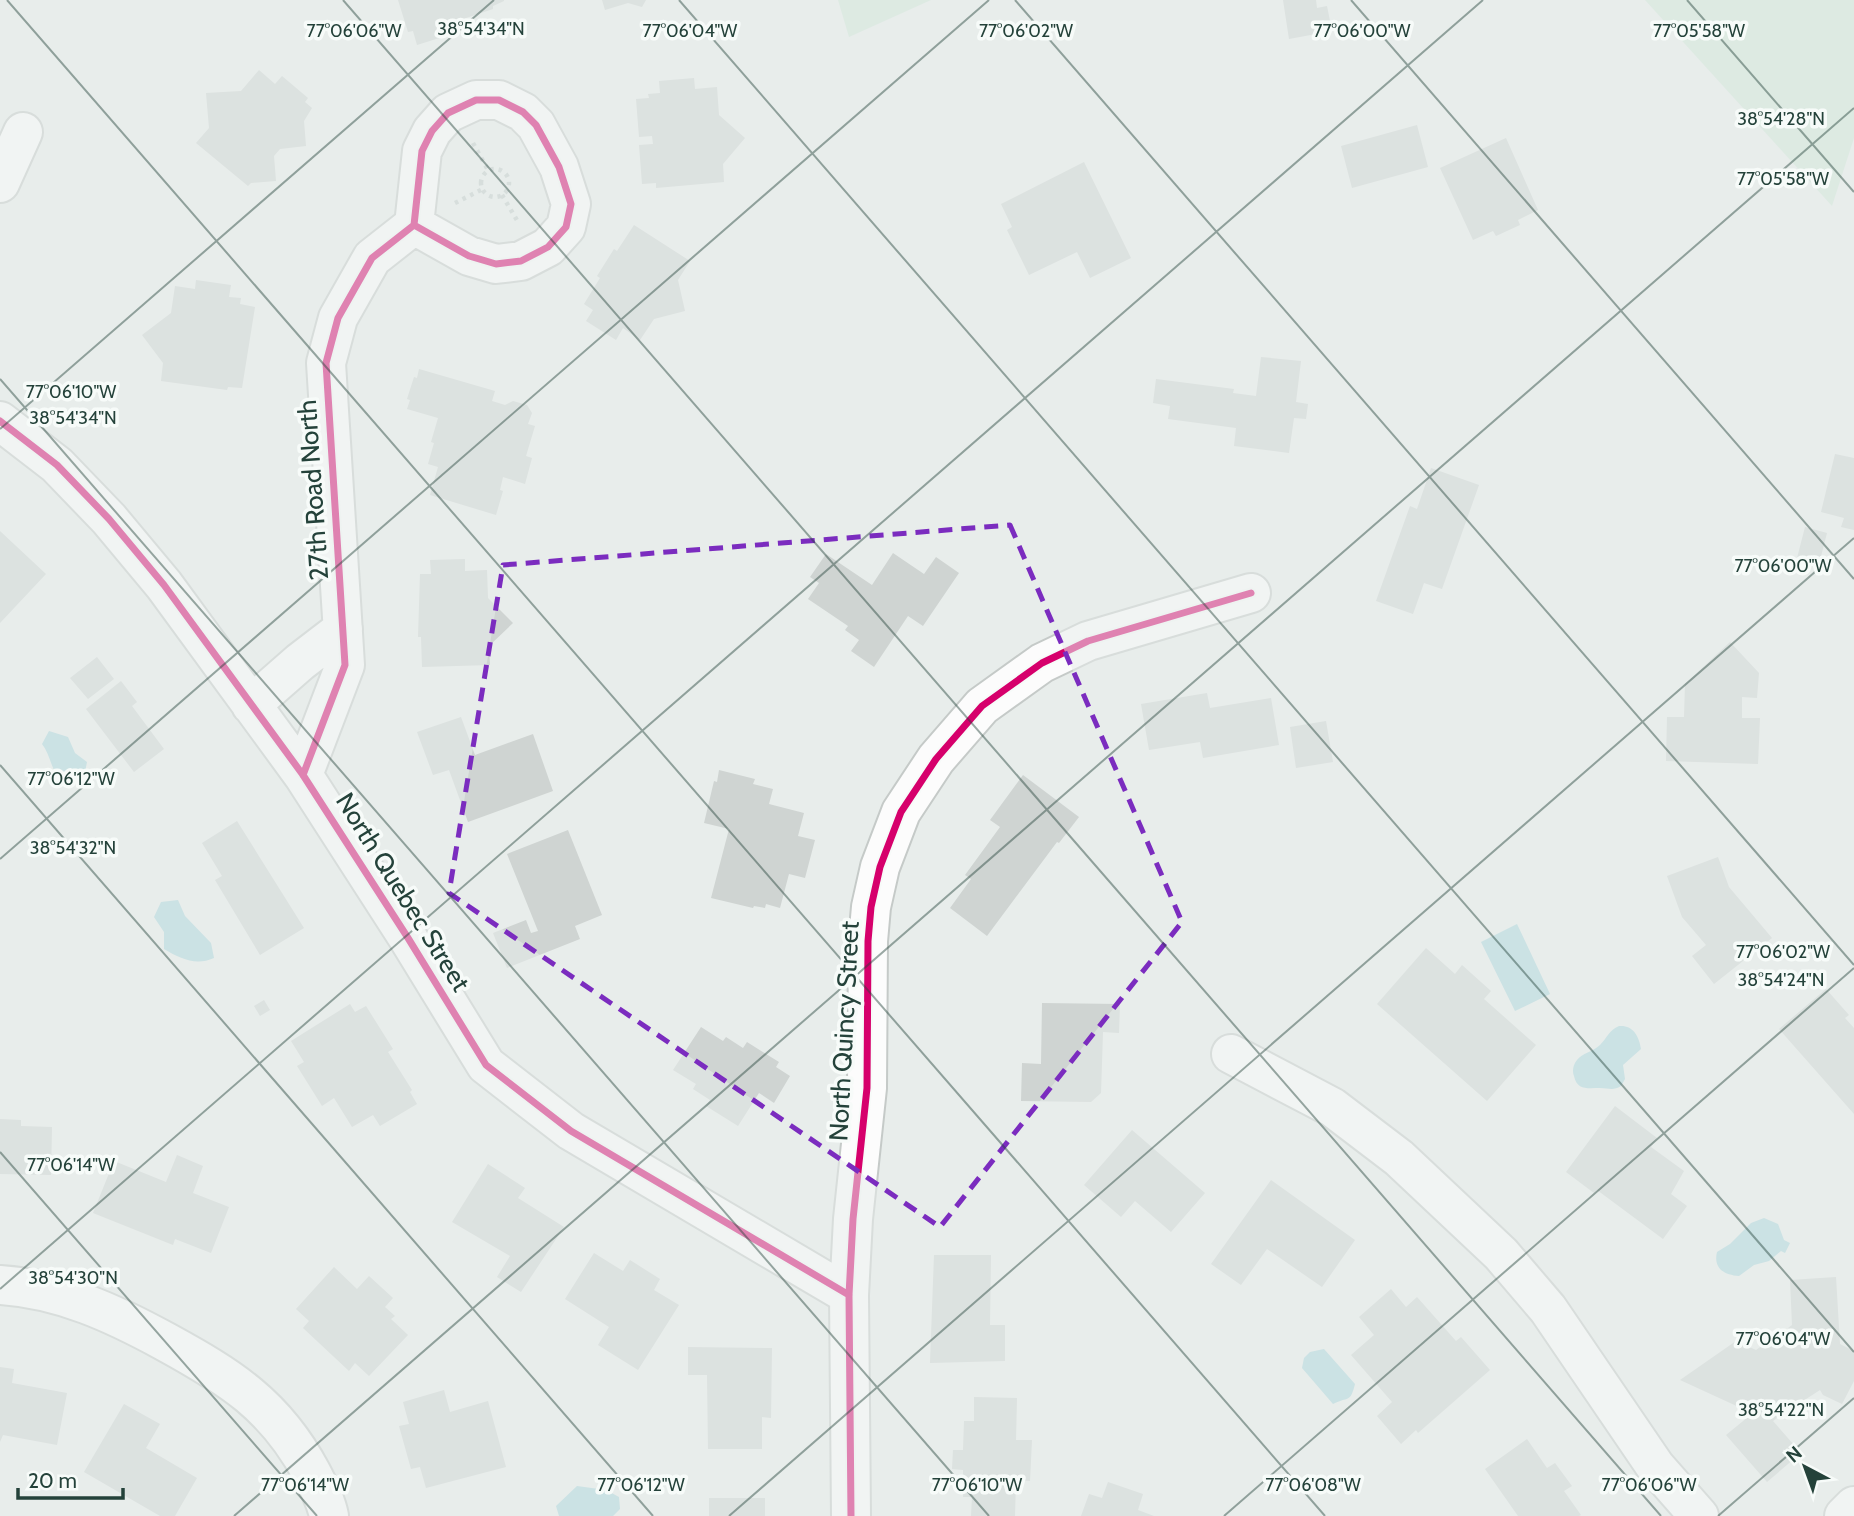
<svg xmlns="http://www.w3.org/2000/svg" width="1854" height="1516" font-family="Cabin,sans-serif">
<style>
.green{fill:#d1e6d8}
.water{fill:#a9d4db}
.building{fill:#cfd4d2}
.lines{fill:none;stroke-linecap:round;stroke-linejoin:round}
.minor-casing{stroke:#c5cac8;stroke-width:42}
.path{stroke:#c3ccca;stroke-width:4.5;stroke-dasharray:3.5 5;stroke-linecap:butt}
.minor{stroke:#fcfcfc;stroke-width:38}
.cycleway-casing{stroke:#f7fbf9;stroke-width:11}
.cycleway{stroke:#d6006c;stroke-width:7}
.marked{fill:none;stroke:#7b2cbf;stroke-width:5;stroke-dasharray:14 9;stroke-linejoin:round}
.ticks{fill:none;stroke:#24423a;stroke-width:2;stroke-opacity:0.45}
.labels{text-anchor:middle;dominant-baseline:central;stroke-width:7;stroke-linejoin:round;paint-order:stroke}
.street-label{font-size:26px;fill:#24423a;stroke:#f7fbf9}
.ticks-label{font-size:18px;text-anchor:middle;fill:#24423a;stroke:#f7fbf9;stroke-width:7;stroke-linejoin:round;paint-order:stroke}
</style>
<rect width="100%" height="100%" fill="#e8edeb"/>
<path class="green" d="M 838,0 L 931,0 L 849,37 Z
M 1645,0 L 1854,0 L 1854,138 L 1832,206 Z"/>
<path class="water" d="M 49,731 L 68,737 L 75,753 L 87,762 L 85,772 L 72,785 C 51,781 53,758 42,744 Z
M 178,900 L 185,916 L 211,943 L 214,958 C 196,966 181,959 164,949 L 164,932 L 154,917 L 161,902 Z
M 1517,924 L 1550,994 L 1515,1011 L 1481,942 Z
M 1619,1026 C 1633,1025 1639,1036 1641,1049 L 1623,1065 L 1625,1079 L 1621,1086 C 1613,1091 1609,1088 1600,1088 C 1589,1088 1577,1091 1574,1076 C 1572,1071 1573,1065 1577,1060 C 1582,1053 1593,1052 1600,1045 C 1607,1038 1609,1030 1619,1026 Z
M 1764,1218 L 1778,1224 L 1784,1240 L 1790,1243 L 1785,1253 L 1781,1251 L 1769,1261 L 1754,1265 L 1739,1276 C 1725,1275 1713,1269 1717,1252 L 1730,1244 L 1751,1223 Z
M 1324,1349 L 1355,1384 C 1350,1404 1348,1396 1333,1404 L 1302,1368 L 1304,1358 L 1310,1352 Z
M 577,1486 L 606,1490 L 619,1497 L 620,1509 L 613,1516 L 559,1516 L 556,1506 Z"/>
<path class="building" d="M 398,0 L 504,0 L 504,1 L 493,6 L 493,9 L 448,24 L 452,34 L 417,45 L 413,31 L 408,32 Z
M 602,0 L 646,0 L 642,7 L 628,3 L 605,10 Z
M 1283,0 L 1316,0 L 1317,8 L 1327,6 L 1332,31 L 1289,39 Z
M 259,70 L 275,84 L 282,76 L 308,98 L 305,102 L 312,108 L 304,121 L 306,146 L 280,149 L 274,156 L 276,181 L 251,183 L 248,186 L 196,143 L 209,128 L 206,93 L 241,91 Z
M 694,78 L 695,89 L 717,87 L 719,115 L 745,138 L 723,164 L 724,182 L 656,188 L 656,183 L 642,184 L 639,145 L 653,144 L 652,136 L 639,137 L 636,99 L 649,98 L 648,94 L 660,93 L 659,81 Z
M 1417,125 L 1428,167 L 1352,188 L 1341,146 Z
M 1506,138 L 1538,210 L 1518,220 L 1520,225 L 1496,236 L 1493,231 L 1473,240 L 1440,168 Z
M 1084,162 L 1131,258 L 1090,278 L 1077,252 L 1029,275 L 1007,230 L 1012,227 L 1001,204 Z
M 634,225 L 690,261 L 678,280 L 685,311 L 654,319 L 640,340 L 623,328 L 616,340 L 586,321 L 593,310 L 584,304 L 600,278 L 597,276 L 614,249 L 617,251 Z
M 196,280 L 231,285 L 229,297 L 241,298 L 240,304 L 255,307 L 242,388 L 228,387 L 227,390 L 161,381 L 163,363 L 142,335 L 171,313 L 175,286 L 195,289 Z
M 1261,357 L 1301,361 L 1296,402 L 1308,404 L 1306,419 L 1294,418 L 1289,453 L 1234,446 L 1236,428 L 1168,419 L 1170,406 L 1153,403 L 1156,379 L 1234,389 L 1233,393 L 1256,396 Z
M 419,369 L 495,391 L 492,401 L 505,405 L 513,401 L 527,405 L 532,413 L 528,424 L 535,426 L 526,456 L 532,458 L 525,484 L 503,477 L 500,490 L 503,491 L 496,515 L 430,495 L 438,467 L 428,464 L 434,443 L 431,442 L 438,418 L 407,409 L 410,400 L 407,399 L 414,377 L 417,378 Z
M 1835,454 L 1854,458 L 1854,530 L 1841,527 L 1844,518 L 1821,512 Z
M 1431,468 L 1479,485 L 1442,589 L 1424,583 L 1413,614 L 1376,601 L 1410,506 L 1417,509 Z
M 1805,527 L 1827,533 L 1818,568 L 1796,562 Z
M 0,531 L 46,574 L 0,623 Z
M 893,553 L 924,574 L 936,557 L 959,573 L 923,626 L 908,616 L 874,667 L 851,651 L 859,640 L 845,630 L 848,626 L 808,599 L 819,583 L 810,577 L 826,554 L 872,585 Z
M 465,559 L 465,571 L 487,570 L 488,598 L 513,623 L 489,646 L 490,665 L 422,667 L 421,637 L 418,637 L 420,574 L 431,574 L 430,560 Z
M 1730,642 L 1759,673 L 1757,698 L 1742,697 L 1742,718 L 1760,718 L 1758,764 L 1666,761 L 1667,717 L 1684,717 L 1685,684 Z
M 97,657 L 114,679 L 88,699 L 70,678 Z
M 121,681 L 137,702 L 132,706 L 164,749 L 134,772 L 86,709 Z
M 1207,693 L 1210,708 L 1271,698 L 1279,745 L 1203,758 L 1200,742 L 1149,750 L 1141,704 Z
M 461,717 L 475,755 L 533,734 L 553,791 L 468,822 L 449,770 L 433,775 L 417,732 Z
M 1326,721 L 1333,762 L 1296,768 L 1290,727 Z
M 719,770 L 755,779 L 753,784 L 773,789 L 769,804 L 804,813 L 798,836 L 815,840 L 805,878 L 789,874 L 780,908 L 766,904 L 765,908 L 754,906 L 753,908 L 711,898 L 729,829 L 704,823 L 714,781 L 717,782 Z
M 1023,775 L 1079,817 L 1059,843 L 1057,842 L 987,936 L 950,908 L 971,879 L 965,875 L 1000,827 L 990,820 Z
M 237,821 L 304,928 L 260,955 L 215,880 L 222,876 L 202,843 Z
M 568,830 L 602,915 L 575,926 L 580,939 L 507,968 L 493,933 L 526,920 L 531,933 L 538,931 L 507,854 Z
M 1718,857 L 1729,887 L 1772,938 L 1714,984 L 1692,956 L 1706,945 L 1682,917 L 1667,876 Z
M 1426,948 L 1455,974 L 1462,965 L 1491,991 L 1484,999 L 1536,1045 L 1487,1101 L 1377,1004 Z
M 1826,989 L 1849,1015 L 1845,1018 L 1854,1028 L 1854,1114 L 1779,1029 Z
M 264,1000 L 270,1010 L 260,1016 L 254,1006 Z
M 1042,1003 L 1120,1004 L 1119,1033 L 1103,1032 L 1101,1093 L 1091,1102 L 1021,1101 L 1022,1063 L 1041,1064 Z
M 350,1004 L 355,1012 L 366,1006 L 393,1049 L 388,1052 L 412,1090 L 410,1092 L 417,1104 L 380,1126 L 373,1115 L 352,1127 L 334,1098 L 322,1106 L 297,1066 L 304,1062 L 291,1041 Z
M 701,1027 L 723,1041 L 726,1037 L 743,1048 L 747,1042 L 779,1062 L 776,1067 L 790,1076 L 774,1103 L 759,1093 L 738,1126 L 706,1106 L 710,1100 L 693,1089 L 696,1084 L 673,1070 Z
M 1615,1106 L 1657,1138 L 1651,1147 L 1684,1171 L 1671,1194 L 1687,1206 L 1663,1239 L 1597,1190 L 1594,1193 L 1566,1172 Z
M 0,1119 L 21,1120 L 21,1126 L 52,1127 L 51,1175 L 0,1174 Z
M 1132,1130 L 1205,1193 L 1171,1232 L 1135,1201 L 1121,1217 L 1084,1185 Z
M 177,1155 L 203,1166 L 193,1193 L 229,1207 L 211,1253 L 175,1239 L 173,1245 L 93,1213 L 114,1161 L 166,1182 Z
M 488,1164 L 525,1188 L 518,1198 L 564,1227 L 521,1292 L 497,1277 L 510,1256 L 452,1222 Z
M 1271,1180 L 1355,1240 L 1322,1287 L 1267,1249 L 1241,1285 L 1211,1264 Z
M 594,1253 L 623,1271 L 630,1260 L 660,1279 L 654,1290 L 679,1305 L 638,1370 L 598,1345 L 609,1327 L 565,1299 Z
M 934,1255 L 991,1255 L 990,1325 L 1005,1325 L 1005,1361 L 930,1363 Z
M 334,1267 L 357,1289 L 369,1276 L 393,1298 L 385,1307 L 395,1316 L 391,1319 L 408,1335 L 369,1376 L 355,1363 L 349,1371 L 303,1328 L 309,1321 L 296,1309 Z
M 1836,1277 L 1840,1344 L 1854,1351 L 1854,1381 L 1842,1404 L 1823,1395 L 1820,1390 L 1803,1401 L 1802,1399 L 1773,1421 L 1801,1453 L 1767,1482 L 1726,1435 L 1748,1417 L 1741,1408 L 1680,1380 L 1736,1341 L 1756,1350 L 1763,1345 L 1765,1347 L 1790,1330 L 1788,1328 L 1792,1325 L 1790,1280 Z
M 1391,1289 L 1406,1307 L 1417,1297 L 1456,1341 L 1461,1337 L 1490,1370 L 1418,1433 L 1416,1430 L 1401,1444 L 1377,1416 L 1392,1402 L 1351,1355 L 1374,1335 L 1359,1317 Z
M 688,1347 L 772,1348 L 771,1418 L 762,1417 L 762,1449 L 708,1449 L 707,1375 L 688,1375 Z
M 0,1367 L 14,1369 L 12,1383 L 67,1393 L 57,1445 L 3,1435 L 0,1442 Z
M 444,1390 L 450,1412 L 488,1401 L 506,1467 L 426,1488 L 420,1467 L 411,1469 L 399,1426 L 409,1424 L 403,1402 Z
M 974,1397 L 1017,1398 L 1016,1440 L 1032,1440 L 1030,1481 L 1016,1480 L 1015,1516 L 971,1516 L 972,1497 L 963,1497 L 963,1470 L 952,1469 L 953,1450 L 963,1450 L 964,1421 L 974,1421 Z
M 124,1404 L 160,1424 L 146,1448 L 197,1478 L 175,1516 L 160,1516 L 84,1472 Z
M 1527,1439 L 1547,1468 L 1555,1463 L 1572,1486 L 1564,1491 L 1581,1515 L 1579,1516 L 1518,1516 L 1485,1469 Z
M 1108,1482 L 1143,1494 L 1138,1510 L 1154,1516 L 1081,1516 L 1089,1494 L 1102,1498 Z
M 709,1498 L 765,1498 L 765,1516 L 709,1516 Z"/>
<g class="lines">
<defs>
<path id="minor" d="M 0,183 L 23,132
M 0,421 L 57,465 L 109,519 L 164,585 L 303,775 L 408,938 L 486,1065 L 571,1131 L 849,1295
M 251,705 L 300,662 L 343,629
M 303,775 L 345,665 L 326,363 L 338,318 L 372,258 L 414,225 L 469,256 L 496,264 L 521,261 L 548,247 L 566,227 L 571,204 L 559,167 L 536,125 L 523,112 L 499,100 L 476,100 L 448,113 L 432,131 L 422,151 L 414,225
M 1231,1054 L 1332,1107 L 1399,1158 L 1501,1254 L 1548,1309 L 1655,1466 L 1699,1516
M 0,1285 C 61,1289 113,1313 166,1342 C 230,1377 275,1405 311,1472 C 318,1485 326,1501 329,1516
M 851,1516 L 849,1295 L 853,1219 L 867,1088 L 868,941 L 871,907 L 880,867 L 901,812 L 936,759 L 982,706 L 1042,663 L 1088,641 L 1251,593
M 1844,1516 L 1854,1506"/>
</defs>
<use href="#minor" class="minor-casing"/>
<path class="path" d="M 473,143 L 488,170
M481 183a14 14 0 1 1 28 0a14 14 0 1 1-28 0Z
M 502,195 L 518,222
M 455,203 L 483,189"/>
<use href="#minor" class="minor"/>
<defs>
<path id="cycleway" d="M 0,421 L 57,465 L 109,519 L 164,585 L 303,775 L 408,938 L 486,1065 L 571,1131 L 849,1295
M 303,775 L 345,665 L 326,363 L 338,318 L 372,258 L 414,225 L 469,256 L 496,264 L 521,261 L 548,247 L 566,227 L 571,204 L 559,167 L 536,125 L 523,112 L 499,100 L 476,100 L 448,113 L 432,131 L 422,151 L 414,225
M 851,1516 L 849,1295 L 853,1219 L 867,1088 L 868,941 L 871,907 L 880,867 L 901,812 L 936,759 L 982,706 L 1042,663 L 1088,641 L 1251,593"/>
</defs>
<use href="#cycleway" class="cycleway-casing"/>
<use href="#cycleway" class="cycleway"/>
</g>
<path d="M0 0H1854V1516H0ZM 1010,525 L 1182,922 L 940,1227 L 449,893 L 503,565 Z" fill="#e8edeb" fill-opacity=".55" fill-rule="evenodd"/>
<path class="marked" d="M 1010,525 L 1182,922 L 940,1227 L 449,893 L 503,565 Z"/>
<path class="ticks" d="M 7,0 L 1325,1516M 343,0 L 1661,1516M 679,0 L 1854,1352M 1015,0 L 1854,965M 1351,0 L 1854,579M 1687,0 L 1854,192M 0,379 L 989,1516M 0,429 L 494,0M 0,765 L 653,1516M 0,859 L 989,0M 0,1152 L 317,1516M 0,1289 L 1483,0M 234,1516 L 1854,108M 729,1516 L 1854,538M 1224,1516 L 1854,968M 1718,1516 L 1854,1398"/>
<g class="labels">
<g class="street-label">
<text transform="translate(313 490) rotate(-94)">27th Road North</text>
<text transform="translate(403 892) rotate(58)">North Quebec Street</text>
<text transform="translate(844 1031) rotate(-87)">North Quincy Street</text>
</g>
</g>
<g class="ticks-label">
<text x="481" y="35">38°54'34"N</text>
<text x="1026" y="37">77°06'02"W</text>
<text x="354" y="37">77°06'06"W</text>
<text x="690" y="37">77°06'04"W</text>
<text x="1362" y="37">77°06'00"W</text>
<text x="1699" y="37">77°05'58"W</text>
<text x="1781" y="125">38°54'28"N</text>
<text x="1783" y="185">77°05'58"W</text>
<text x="71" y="398">77°06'10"W</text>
<text x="73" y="424">38°54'34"N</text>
<text x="1783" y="572">77°06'00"W</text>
<text x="71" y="785">77°06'12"W</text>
<text x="73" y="854">38°54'32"N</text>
<text x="1783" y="958">77°06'02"W</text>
<text x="1781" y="986">38°54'24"N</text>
<text x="71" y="1171">77°06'14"W</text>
<text x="73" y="1284">38°54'30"N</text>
<text x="1783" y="1345">77°06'04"W</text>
<text x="1781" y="1416">38°54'22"N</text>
<text x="305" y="1491">77°06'14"W</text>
<text x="641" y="1491">77°06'12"W</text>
<text x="977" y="1491">77°06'10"W</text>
<text x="1313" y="1491">77°06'08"W</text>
<text x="1649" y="1491">77°06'06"W</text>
</g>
<g transform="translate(1805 1467) rotate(319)" stroke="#f7fbf9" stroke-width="5" paint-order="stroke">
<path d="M0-5L12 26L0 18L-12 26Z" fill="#24423a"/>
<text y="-10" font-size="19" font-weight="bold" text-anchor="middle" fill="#24423a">N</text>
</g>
<path d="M18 1488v10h105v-10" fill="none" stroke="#24423a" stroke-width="3.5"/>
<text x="28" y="1488" font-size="21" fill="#24423a" stroke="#f7fbf9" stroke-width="5" paint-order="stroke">20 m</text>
</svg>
